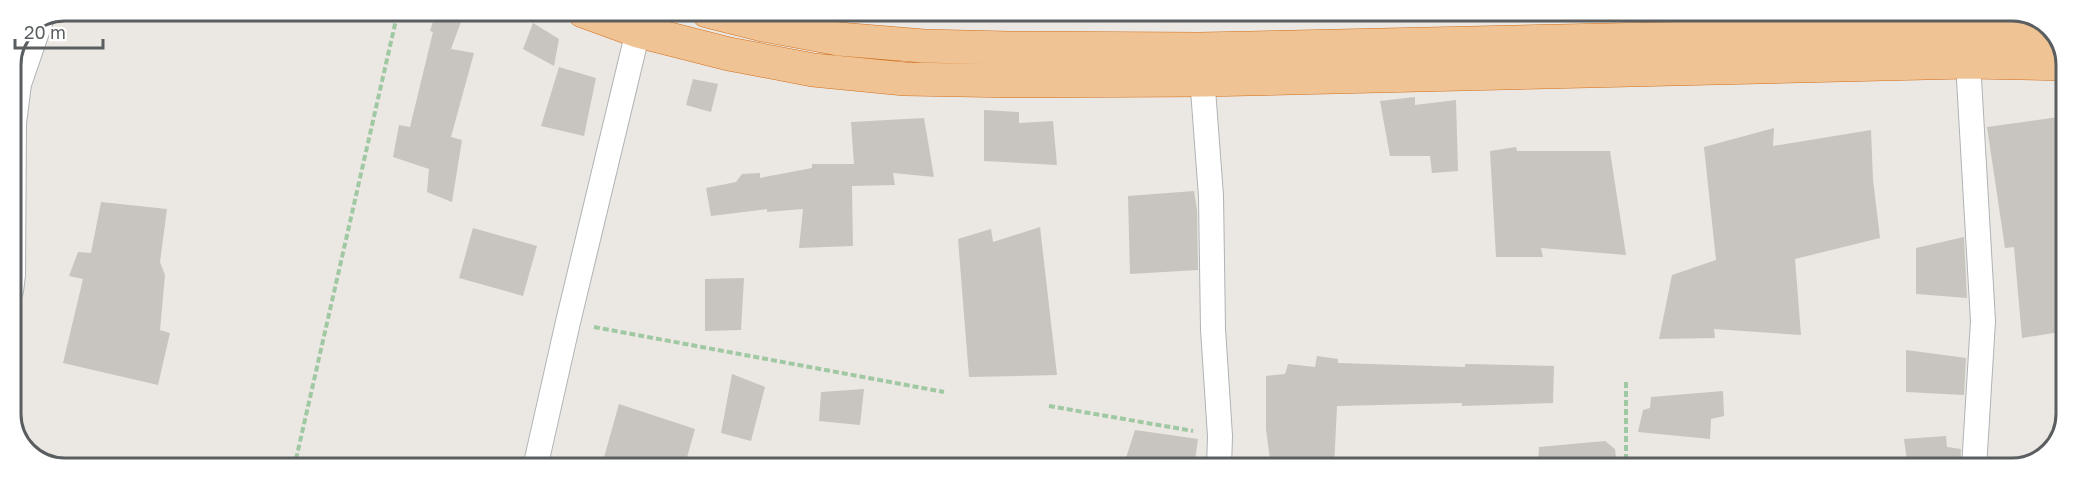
<svg xmlns="http://www.w3.org/2000/svg" width="2077" height="479" font-family="'Golos Text',sans-serif">
<style>
.building{fill:#c8c4c0}
.lines{fill:none;stroke-linecap:round;stroke-linejoin:round}
.street-casing{stroke:#afb3b5;stroke-width:26}
.highway-casing{stroke:#d26f1b;stroke-width:34}
.path{stroke:#a0c9a3;stroke-width:4;stroke-dasharray:6 3;stroke-linecap:butt}
.street{stroke:#fff;stroke-width:24}
.highway{stroke:#f0c394;stroke-width:33}
.rim{fill:none;stroke:#5a5e60;stroke-width:3}
</style>
<rect width="100%" height="100%" fill="#ebe7e2"/>
<path class="building" d="M 436,11 L 465,11 L 451,49 L 474,53 L 451,137 L 462,140 L 452,202 L 427,192 L 429,169 L 393,157 L 399,125 L 410,127 L 433,32 L 430,31 Z
M 533,23 L 559,39 L 554,66 L 523,49 Z
M 559,67 L 596,78 L 584,136 L 541,126 Z
M 693,79 L 718,84 L 711,112 L 686,105 Z
M 1415,97 L 1415,105 L 1456,100 L 1458,171 L 1432,173 L 1430,156 L 1390,156 L 1380,101 Z
M 984,110 L 1019,112 L 1019,123 L 1053,121 L 1057,165 L 984,161 Z
M 2066,116 L 2066,331 L 2022,338 L 2014,247 L 2005,248 L 1987,127 Z
M 924,118 L 934,177 L 893,173 L 895,185 L 852,186 L 853,246 L 799,248 L 803,209 L 767,212 L 767,209 L 711,216 L 706,188 L 736,182 L 742,174 L 760,173 L 760,178 L 812,168 L 812,164 L 854,164 L 851,122 Z
M 1774,128 L 1773,146 L 1871,130 L 1873,180 L 1880,238 L 1795,259 L 1801,335 L 1714,329 L 1715,338 L 1659,339 L 1672,275 L 1716,260 L 1704,147 Z
M 1516,147 L 1517,151 L 1610,151 L 1626,255 L 1541,248 L 1543,257 L 1496,257 L 1490,151 Z
M 1194,191 L 1197,210 L 1198,270 L 1130,274 L 1128,196 Z
M 101,202 L 167,209 L 160,262 L 165,275 L 160,330 L 170,333 L 158,385 L 63,363 L 83,279 L 69,276 L 78,252 L 91,253 Z
M 1040,227 L 1057,375 L 969,377 L 958,239 L 991,229 L 993,242 Z
M 473,228 L 537,246 L 523,296 L 459,278 Z
M 1964,237 L 1967,298 L 1916,294 L 1916,248 Z
M 744,278 L 741,330 L 705,331 L 705,279 Z
M 1906,350 L 1966,358 L 1964,395 L 1906,392 Z
M 1317,356 L 1338,359 L 1338,363 L 1465,367 L 1465,364 L 1554,366 L 1553,403 L 1462,406 L 1462,403 L 1337,406 L 1334,468 L 1271,468 L 1266,429 L 1266,376 L 1285,374 L 1288,364 L 1315,367 Z
M 732,374 L 765,387 L 751,441 L 721,433 Z
M 864,389 L 860,425 L 819,421 L 821,392 Z
M 1723,391 L 1724,416 L 1711,419 L 1710,439 L 1638,432 L 1643,410 L 1650,408 L 1651,397 Z
M 619,404 L 695,429 L 684,468 L 601,468 Z
M 1135,430 L 1198,439 L 1194,468 L 1157,468 L 1124,464 Z
M 1946,436 L 1947,447 L 1961,449 L 1960,468 L 1908,468 L 1904,439 Z
M 1605,441 L 1615,449 L 1617,468 L 1538,468 L 1539,447 Z"/>
<g class="lines">
<defs>
<path id="street" d="M 1764,11 L 1764,38
M 1968,62 L 1983,321 L 1974,468
M 1201,63 L 1211,196 L 1213,329 L 1220,436 L 1219,468
M 11,291 L 13,275 L 14,123 L 19,84 L 41,20
M 535,468 L 568,322 L 638,31"/>
<path id="highway" d="M 583,11 L 638,31 L 729,54 L 813,70 L 905,79 L 1014,81 L 1203,80 L 1968,62 L 2066,64
M 707,11 L 763,25 L 839,39 L 924,46 L 1009,48 L 1200,49 L 1835,35 L 1980,34 L 2056,36"/>
</defs>
<use href="#street" class="street-casing"/>
<use href="#highway" class="highway-casing"/>
<path class="path" d="M 594,327 L 944,392
M 1626,382 L 1626,468
M 1049,406 L 1193,431
M 294,468 L 398,11"/>
<use href="#street" class="street"/>
<use href="#highway" class="highway"/>
</g>
<path d="M0 0H2077V479H0ZM65 21H2012A44 44 0 0 1 2056 65V414A44 44 0 0 1 2012 458H65A44 44 0 0 1 21 414V65A44 44 0 0 1 65 21Z" fill="#fff" fill-rule="evenodd"/>
<path class="rim" d="M65 21H2012A44 44 0 0 1 2056 65V414A44 44 0 0 1 2012 458H65A44 44 0 0 1 21 414V65A44 44 0 0 1 65 21Z"/>
<path d="M15 39v9h88v-9" fill="none" stroke="#5a5e60" stroke-width="3"/>
<text x="24" y="39" font-size="18" fill="#5a5e60" stroke="#ffffff" stroke-width="4.5" paint-order="stroke">20 m</text>
</svg>
